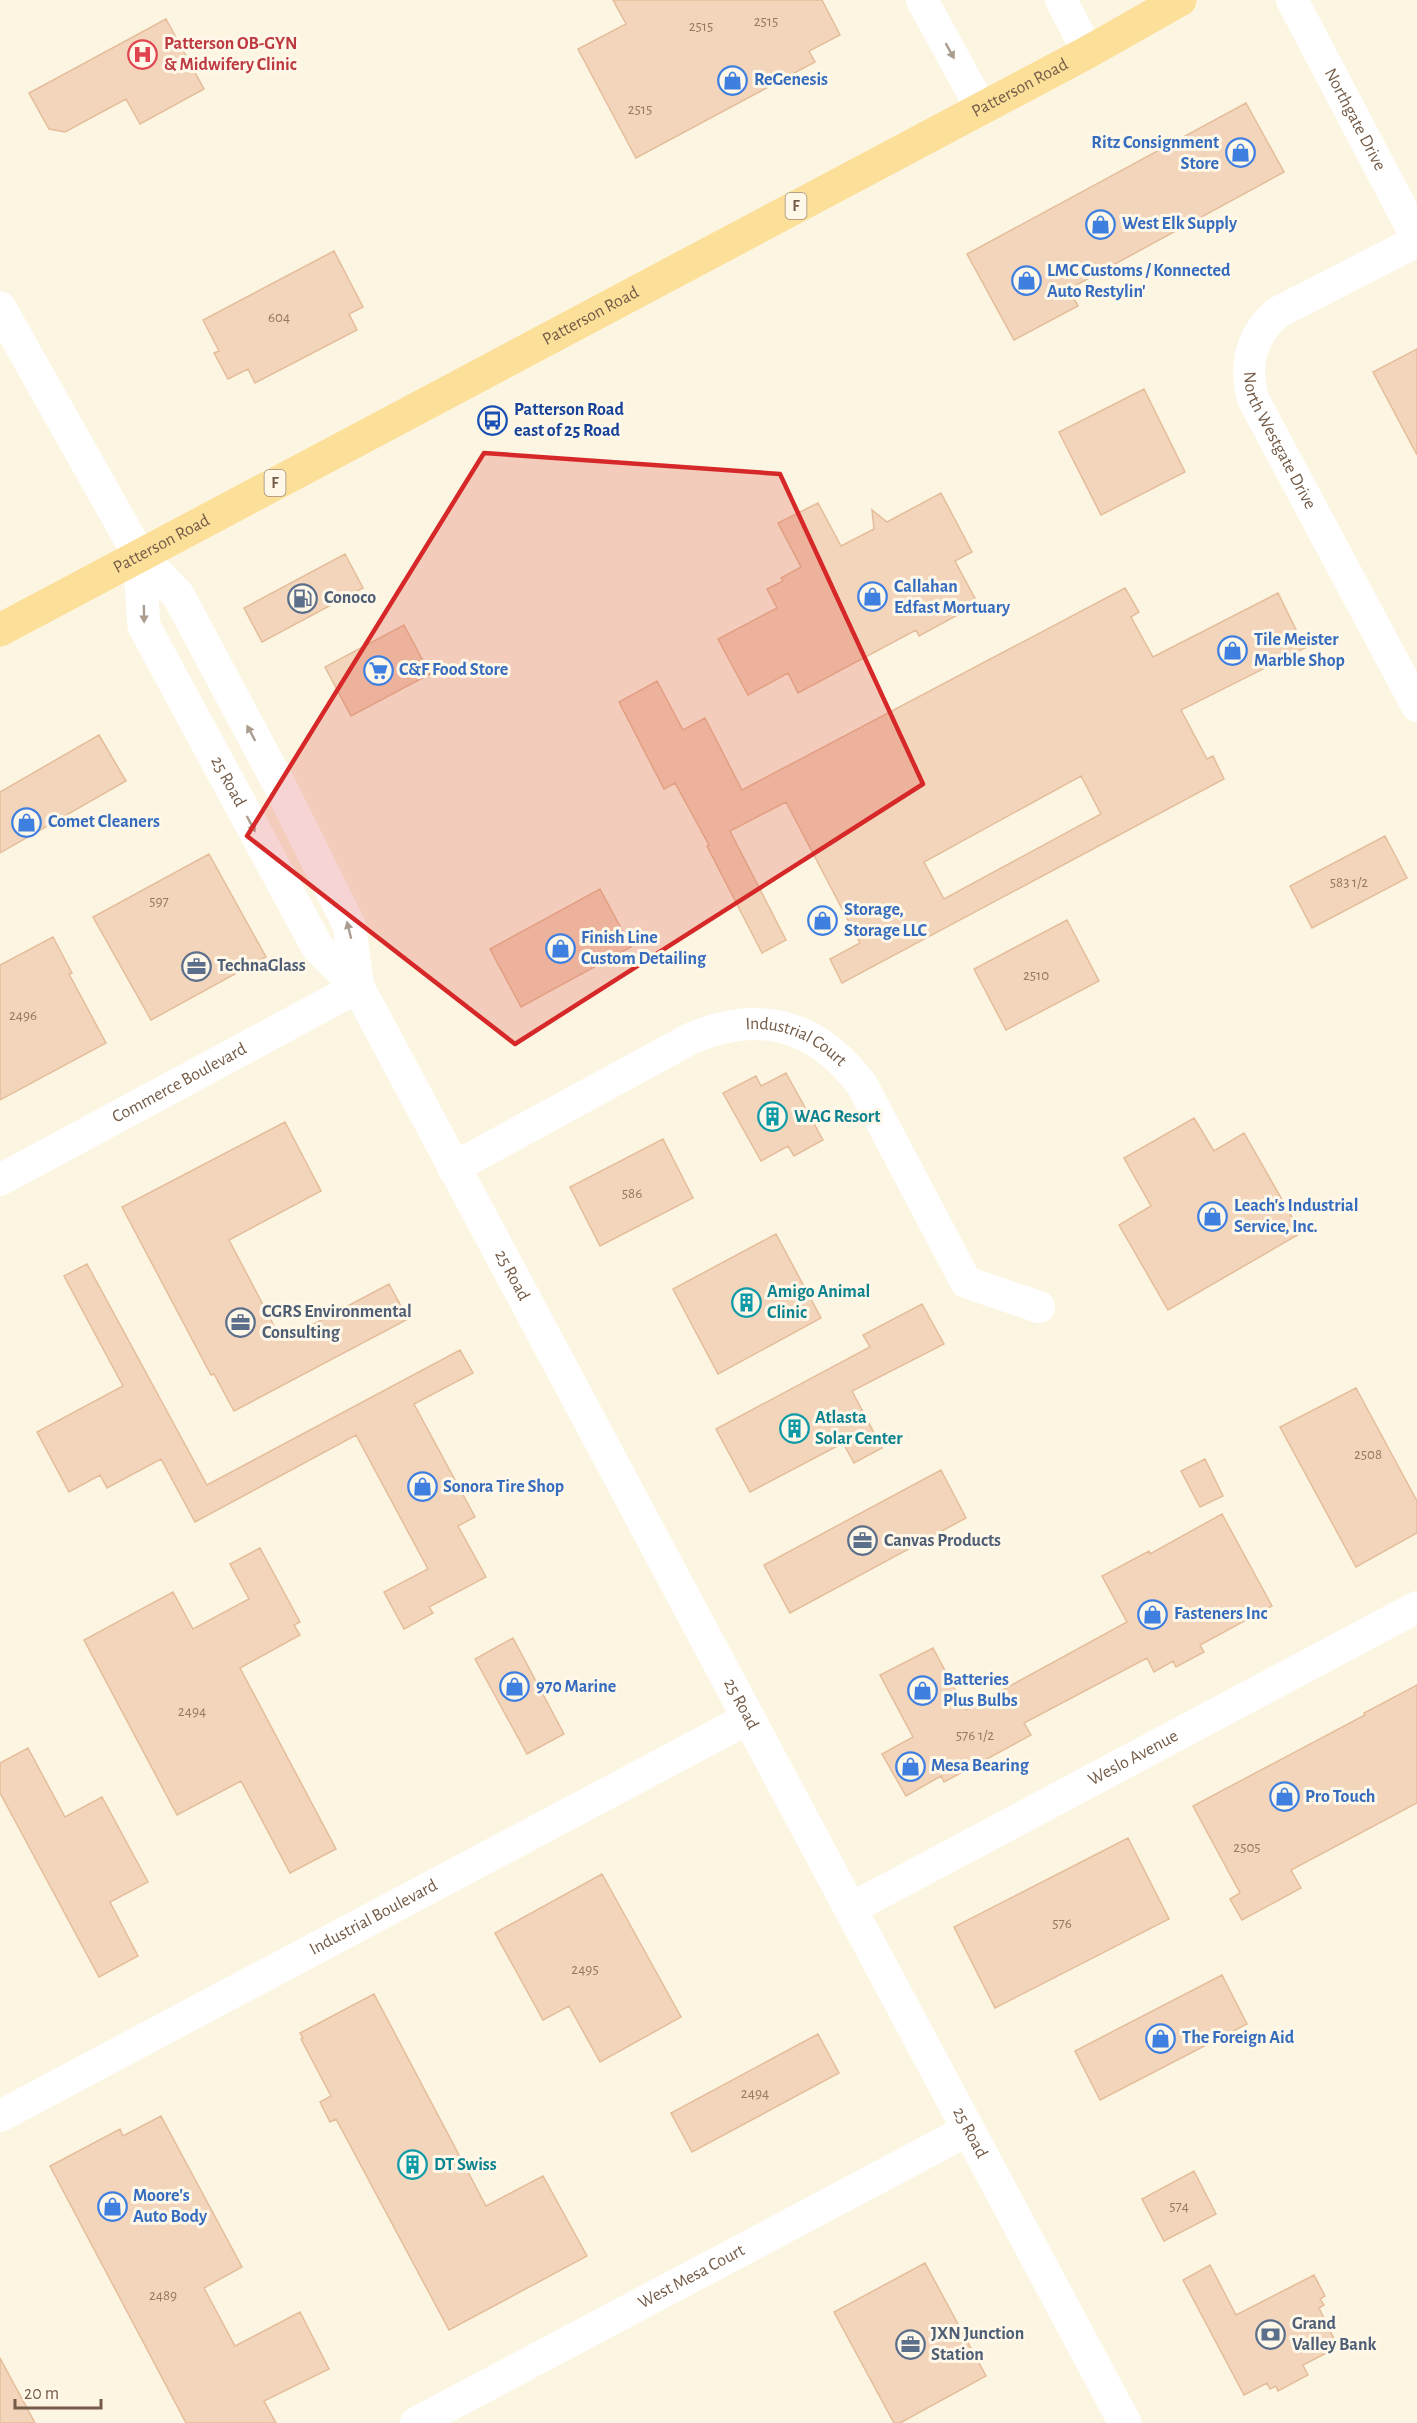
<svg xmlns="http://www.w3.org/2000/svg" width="1417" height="2423" font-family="'Alegreya Sans',sans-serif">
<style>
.building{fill:#f2d5ba;stroke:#e5bd9a;stroke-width:1.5;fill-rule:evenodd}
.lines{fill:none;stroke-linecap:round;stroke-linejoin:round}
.street{stroke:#fff;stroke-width:32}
.secondary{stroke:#fff;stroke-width:33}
.primary{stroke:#fce09a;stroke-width:33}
.oneway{fill:#ac9d91}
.marked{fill:#d62828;fill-opacity:0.2;stroke:#d62828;stroke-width:4.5;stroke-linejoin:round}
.labels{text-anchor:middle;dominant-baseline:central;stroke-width:6;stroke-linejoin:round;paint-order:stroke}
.number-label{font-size:15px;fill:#947a64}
.shield{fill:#fff8e9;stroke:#9e8b78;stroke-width:1.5}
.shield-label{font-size:16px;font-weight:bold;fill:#755c48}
.health-label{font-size:18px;font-weight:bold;fill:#be3a42;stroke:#fff8e9;text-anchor:start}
.shop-label{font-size:18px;font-weight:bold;fill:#366cbe;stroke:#fff8e9;text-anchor:start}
.street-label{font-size:18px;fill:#755c48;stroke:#fff8e9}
.transit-label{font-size:18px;font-weight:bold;fill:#164399;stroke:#fff8e9;text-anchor:start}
.service-label{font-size:18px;font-weight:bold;fill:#4e5e75;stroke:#fff8e9;text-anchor:start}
.culture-label{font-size:18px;font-weight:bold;fill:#0d838f;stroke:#fff8e9;text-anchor:start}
</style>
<rect width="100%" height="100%" fill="#fcf5e2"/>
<path class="building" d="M 613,0 L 822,0 L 840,35 L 809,51 L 815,62 L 636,158 L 578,49 L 626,24 Z
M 166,19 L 204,89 L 140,124 L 126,99 L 65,132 L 49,129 L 29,93 Z
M 1246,103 L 1284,172 L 1069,289 L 1078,306 L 1014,340 L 967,254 Z
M 334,251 L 363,307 L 349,314 L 357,330 L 255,383 L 248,369 L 228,379 L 214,353 L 219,351 L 203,320 Z
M 1417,349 L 1417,455 L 1373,372 Z
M 1144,389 L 1185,472 L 1101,515 L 1059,432 Z
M 941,493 L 972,552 L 955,561 L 978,604 L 919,636 L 916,630 L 798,693 L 788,673 L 748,695 L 718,639 L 777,608 L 767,589 L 783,581 L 781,578 L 801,567 L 778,523 L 818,503 L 841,546 L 874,529 L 872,510 L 887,522 Z
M 345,554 L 363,588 L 262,642 L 244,608 Z
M 1125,588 L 1139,612 L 1131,617 L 1153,657 L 1278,593 L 1305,648 L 1181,710 L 1207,759 L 1213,756 L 1224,779 L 842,983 L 830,959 L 860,943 L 786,802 L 730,831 L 786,940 L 762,953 L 707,846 L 709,845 L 675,783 L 664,789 L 619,702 L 657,681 L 683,730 L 705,718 L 742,790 ZM 1081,776 L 1101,814 L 944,899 L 924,862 Z
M 404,625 L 430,674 L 351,716 L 325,667 Z
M 99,735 L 126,781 L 0,853 L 0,792 Z
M 1385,836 L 1407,878 L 1312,928 L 1290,886 Z
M 209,854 L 266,957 L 151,1020 L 93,917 Z
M 600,889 L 631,947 L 521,1007 L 490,949 Z
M 1067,920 L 1099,981 L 1006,1030 L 974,969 Z
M 53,937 L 72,973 L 69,974 L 106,1043 L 0,1100 L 0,965 Z
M 786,1073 L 823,1140 L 794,1156 L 788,1146 L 761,1161 L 723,1093 L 756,1076 L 761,1086 Z
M 1194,1118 L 1214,1151 L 1244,1133 L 1301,1233 L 1168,1310 L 1119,1225 L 1151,1206 L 1124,1158 Z
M 285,1122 L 321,1191 L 229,1240 L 282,1341 L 389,1284 L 408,1319 L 234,1411 L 214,1374 L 211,1375 L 122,1207 Z
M 663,1139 L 693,1198 L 600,1246 L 570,1187 Z
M 776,1234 L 821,1318 L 718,1374 L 673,1289 Z
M 87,1264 L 207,1485 L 460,1350 L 473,1373 L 414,1404 L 475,1517 L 458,1526 L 486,1577 L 429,1607 L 433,1613 L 404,1629 L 384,1592 L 428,1569 L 356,1435 L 195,1522 L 161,1459 L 107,1488 L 100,1475 L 69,1492 L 37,1432 L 123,1386 L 64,1276 Z
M 922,1304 L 944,1344 L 852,1391 L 882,1448 L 854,1463 L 843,1443 L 750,1492 L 716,1429 L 870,1347 L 863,1335 Z
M 1356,1388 L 1417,1501 L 1417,1533 L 1356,1567 L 1280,1427 Z
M 1205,1459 L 1223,1496 L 1200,1507 L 1181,1471 Z
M 941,1470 L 966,1518 L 790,1613 L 764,1565 Z
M 1222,1514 L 1272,1606 L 1200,1645 L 1204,1652 L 1176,1667 L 1173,1661 L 1154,1672 L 1147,1658 L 1024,1723 L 1031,1735 L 944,1782 L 941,1776 L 906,1796 L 882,1754 L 913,1737 L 880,1675 L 933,1648 L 966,1710 L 1127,1622 L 1102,1576 L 1149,1551 L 1150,1554 Z
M 260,1548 L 300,1622 L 294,1625 L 300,1635 L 240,1668 L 336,1849 L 290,1873 L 241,1781 L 177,1815 L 84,1640 L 173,1592 L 193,1629 L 249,1599 L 230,1564 Z
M 513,1638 L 564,1734 L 527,1754 L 475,1659 Z
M 1417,1685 L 1417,1803 L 1291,1870 L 1301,1888 L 1242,1920 L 1230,1899 L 1240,1893 L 1193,1806 L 1365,1715 L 1364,1713 Z
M 28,1748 L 65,1817 L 102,1797 L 148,1882 L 110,1902 L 138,1956 L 99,1977 L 0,1793 L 0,1763 Z
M 1128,1838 L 1169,1919 L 995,2008 L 954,1927 Z
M 602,1874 L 681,2017 L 600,2062 L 569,2006 L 543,2020 L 495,1933 Z
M 1222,1975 L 1247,2024 L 1100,2100 L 1075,2051 Z
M 374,1994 L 486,2206 L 543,2176 L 587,2256 L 449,2330 L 336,2119 L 330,2122 L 320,2102 L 331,2096 L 301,2039 L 303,2038 L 300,2033 Z
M 818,2034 L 839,2073 L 692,2152 L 671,2113 Z
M 161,2116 L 242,2267 L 204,2288 L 235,2346 L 300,2312 L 329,2369 L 264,2401 L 276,2423 L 186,2423 L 50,2166 L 120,2129 L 123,2136 Z
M 1194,2171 L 1216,2214 L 1164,2241 L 1142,2199 Z
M 925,2263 L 986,2376 L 900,2423 L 894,2423 L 834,2312 Z
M 1210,2265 L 1236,2315 L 1314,2275 L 1325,2296 L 1320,2299 L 1324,2305 L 1319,2308 L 1338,2347 L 1303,2365 L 1308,2375 L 1278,2391 L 1276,2386 L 1270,2389 L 1267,2383 L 1244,2395 L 1183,2280 Z
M 0,2358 L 35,2423 L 0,2423 Z"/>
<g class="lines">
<g class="street">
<path d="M 922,0 L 981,108"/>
<path d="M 1061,0 L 1088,52"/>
<path id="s1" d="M 1292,0 L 1417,238"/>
<path id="s2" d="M 1417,241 L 1277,313 C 1250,337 1244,365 1253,399 L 1417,706"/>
<path id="s3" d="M 453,1168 L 690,1039 C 760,1009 816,1024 862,1085 L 966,1282 L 1039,1307"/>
<path id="s4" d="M 0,1180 L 358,987"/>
<path id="s5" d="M 850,1909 L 1417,1607"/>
<path id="s6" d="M 0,2116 L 747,1719"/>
<path id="s7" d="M 416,2423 L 968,2130"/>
</g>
<g class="secondary">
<path d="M 0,308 L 139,555 L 178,595 L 279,784 L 349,925 L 358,987"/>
<path id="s8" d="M 139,555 L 144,626 L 318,948 L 358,987 L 1125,2423"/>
</g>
<path class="primary" id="s9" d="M 0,630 L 1088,52 L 1180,0"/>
</g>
<defs><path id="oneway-solid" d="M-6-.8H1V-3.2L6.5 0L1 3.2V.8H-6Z" transform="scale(1.5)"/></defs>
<g class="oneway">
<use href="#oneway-solid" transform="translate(950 51) rotate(61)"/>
<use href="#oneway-solid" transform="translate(144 614) rotate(89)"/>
<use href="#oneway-solid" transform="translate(251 733) rotate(-118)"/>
<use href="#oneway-solid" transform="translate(251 824) rotate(62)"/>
<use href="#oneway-solid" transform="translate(349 930) rotate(-104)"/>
</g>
<path class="marked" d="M 484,453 L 780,474 L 923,784 L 515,1044 L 247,836 Z"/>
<defs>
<symbol id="hospital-ring" viewBox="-11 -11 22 22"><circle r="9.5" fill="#fff8e9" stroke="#e0444e" stroke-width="1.5"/><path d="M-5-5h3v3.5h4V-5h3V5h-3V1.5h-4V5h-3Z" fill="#e0444e"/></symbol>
<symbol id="shop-ring" viewBox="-11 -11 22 22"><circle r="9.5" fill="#fff8e9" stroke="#3f7fe0" stroke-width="1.5"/><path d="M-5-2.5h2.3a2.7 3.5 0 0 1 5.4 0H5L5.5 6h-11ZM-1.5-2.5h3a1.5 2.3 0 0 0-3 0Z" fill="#3f7fe0"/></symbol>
<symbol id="bus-ring" viewBox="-11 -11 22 22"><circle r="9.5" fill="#fff8e9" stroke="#1a4fb4" stroke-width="1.5"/><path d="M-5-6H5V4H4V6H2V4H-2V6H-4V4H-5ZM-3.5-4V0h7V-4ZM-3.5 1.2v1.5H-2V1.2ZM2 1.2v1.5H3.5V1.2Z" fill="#1a4fb4"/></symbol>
<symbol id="fuel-ring" viewBox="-11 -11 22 22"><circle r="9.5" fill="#fff8e9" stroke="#5c6f8a" stroke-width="1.5"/><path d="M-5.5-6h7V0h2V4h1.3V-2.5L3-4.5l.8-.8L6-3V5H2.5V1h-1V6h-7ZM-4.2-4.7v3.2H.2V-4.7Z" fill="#5c6f8a"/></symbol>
<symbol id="supermarket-ring" viewBox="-11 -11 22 22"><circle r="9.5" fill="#fff8e9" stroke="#3f7fe0" stroke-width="1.5"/><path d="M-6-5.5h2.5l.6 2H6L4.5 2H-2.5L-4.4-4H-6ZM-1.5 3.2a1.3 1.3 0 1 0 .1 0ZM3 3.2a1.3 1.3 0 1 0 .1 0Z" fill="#3f7fe0"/></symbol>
<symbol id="office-ring" viewBox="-11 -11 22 22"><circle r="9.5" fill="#fff8e9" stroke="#5c6f8a" stroke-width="1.5"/><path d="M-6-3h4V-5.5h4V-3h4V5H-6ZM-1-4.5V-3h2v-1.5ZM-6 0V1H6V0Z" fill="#5c6f8a"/></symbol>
<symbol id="building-ring" viewBox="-11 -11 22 22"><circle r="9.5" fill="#fff8e9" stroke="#0f9aa8" stroke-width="1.5"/><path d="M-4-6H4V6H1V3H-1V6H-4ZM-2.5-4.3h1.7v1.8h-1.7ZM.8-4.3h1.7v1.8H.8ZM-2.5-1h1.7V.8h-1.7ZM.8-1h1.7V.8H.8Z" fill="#0f9aa8"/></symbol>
<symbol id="bank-ring" viewBox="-11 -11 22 22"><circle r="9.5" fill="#fff8e9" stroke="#5c6f8a" stroke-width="1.5"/><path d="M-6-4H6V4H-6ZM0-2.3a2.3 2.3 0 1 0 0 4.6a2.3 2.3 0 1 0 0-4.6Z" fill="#5c6f8a"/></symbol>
</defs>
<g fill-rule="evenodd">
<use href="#hospital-ring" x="126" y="38" width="33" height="33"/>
<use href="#shop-ring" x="716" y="64" width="33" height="33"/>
<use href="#shop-ring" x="1224" y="136" width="33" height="33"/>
<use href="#shop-ring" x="1084" y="208" width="33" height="33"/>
<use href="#shop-ring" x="1010" y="264" width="33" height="33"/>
<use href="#bus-ring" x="476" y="404" width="33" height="33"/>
<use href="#shop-ring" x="856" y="580" width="33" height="33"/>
<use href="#fuel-ring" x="286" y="582" width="33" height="33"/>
<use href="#shop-ring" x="1216" y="634" width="33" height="33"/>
<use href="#supermarket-ring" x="362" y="654" width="33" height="33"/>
<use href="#shop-ring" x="10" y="806" width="33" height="33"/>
<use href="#shop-ring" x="806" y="904" width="33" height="33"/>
<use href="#shop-ring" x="544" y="932" width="33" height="33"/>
<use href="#office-ring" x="180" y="950" width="33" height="33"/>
<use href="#building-ring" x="756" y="1100" width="33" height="33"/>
<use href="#shop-ring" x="1196" y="1200" width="33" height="33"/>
<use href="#building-ring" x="730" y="1286" width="33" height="33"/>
<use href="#office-ring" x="224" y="1306" width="33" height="33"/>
<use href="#building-ring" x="778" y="1412" width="33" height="33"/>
<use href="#shop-ring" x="406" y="1470" width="33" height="33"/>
<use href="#office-ring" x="846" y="1524" width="33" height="33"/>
<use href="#shop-ring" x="1136" y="1598" width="33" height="33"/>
<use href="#shop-ring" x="498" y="1670" width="33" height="33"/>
<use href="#shop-ring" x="906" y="1674" width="33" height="33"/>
<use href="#shop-ring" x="894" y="1750" width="33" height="33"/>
<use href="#shop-ring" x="1268" y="1780" width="33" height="33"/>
<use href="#shop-ring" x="1144" y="2022" width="33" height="33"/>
<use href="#building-ring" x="396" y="2148" width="33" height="33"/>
<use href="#shop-ring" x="96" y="2190" width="33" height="33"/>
<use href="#bank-ring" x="1254" y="2318" width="33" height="33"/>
<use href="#office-ring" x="894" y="2328" width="33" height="33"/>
</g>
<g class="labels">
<g class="number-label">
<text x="766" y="21">2515</text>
<text x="701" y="26">2515</text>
<text x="640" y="109">2515</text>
<text x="279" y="317">604</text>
<text x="1349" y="882">583 1/2</text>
<text x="159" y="901">597</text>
<text x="1036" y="975">2510</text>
<text x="23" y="1015">2496</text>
<text x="632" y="1193">586</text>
<text x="1368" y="1454">2508</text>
<text x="192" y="1711">2494</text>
<text x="975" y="1735">576 1/2</text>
<text x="1247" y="1847">2505</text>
<text x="1062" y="1923">576</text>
<text x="585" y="1969">2495</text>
<text x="755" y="2093">2494</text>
<text x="1179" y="2206">574</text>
<text x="163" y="2295">2489</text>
</g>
<g class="shield">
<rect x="785.5" y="193" width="21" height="26" rx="4.5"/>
<rect x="264.5" y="470" width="21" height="26" rx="4.5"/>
</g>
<g class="shield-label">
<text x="796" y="206">F</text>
<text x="275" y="483">F</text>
</g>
<g class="health-label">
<text x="164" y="44">Patterson OB-GYN<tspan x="164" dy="21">&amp; Midwifery Clinic</tspan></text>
</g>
<g class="shop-label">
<text x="754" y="80">ReGenesis</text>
<text x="1219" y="143" text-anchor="end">Ritz Consignment<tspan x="1219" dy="21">Store</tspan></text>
<text x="1122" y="224">West Elk Supply</text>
<text x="1047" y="271">LMC Customs / Konnected<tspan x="1047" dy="21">Auto Restylin'</tspan></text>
<text x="894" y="587">Callahan<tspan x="894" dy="21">Edfast Mortuary</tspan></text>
<text x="1254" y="640">Tile Meister<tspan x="1254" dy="21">Marble Shop</tspan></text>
<text x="399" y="670">C&amp;F Food Store</text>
<text x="48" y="822">Comet Cleaners</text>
<text x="844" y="910">Storage,<tspan x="844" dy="21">Storage LLC</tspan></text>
<text x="581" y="938">Finish Line<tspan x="581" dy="21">Custom Detailing</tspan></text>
<text x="1234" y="1206">Leach's Industrial<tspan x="1234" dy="21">Service, Inc.</tspan></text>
<text x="443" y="1487">Sonora Tire Shop</text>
<text x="1174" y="1614">Fasteners Inc</text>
<text x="943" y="1680">Batteries<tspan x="943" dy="21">Plus Bulbs</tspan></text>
<text x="536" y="1687">970 Marine</text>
<text x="931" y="1766">Mesa Bearing</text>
<text x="1305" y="1797">Pro Touch</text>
<text x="1182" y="2038">The Foreign Aid</text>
<text x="133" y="2196">Moore's<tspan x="133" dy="21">Auto Body</tspan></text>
</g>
<g class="street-label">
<text stroke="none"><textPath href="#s9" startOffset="1155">Patterson Road</textPath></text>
<text stroke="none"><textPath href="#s1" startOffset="135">Northgate Drive</textPath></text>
<text stroke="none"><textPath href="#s9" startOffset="669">Patterson Road</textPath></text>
<text stroke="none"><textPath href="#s2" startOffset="300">North Westgate Drive</textPath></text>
<text stroke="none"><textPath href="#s9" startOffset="183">Patterson Road</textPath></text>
<text stroke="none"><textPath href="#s8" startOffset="248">25 Road</textPath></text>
<text stroke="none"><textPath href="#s3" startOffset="382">Industrial Court</textPath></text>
<text stroke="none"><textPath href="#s4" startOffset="204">Commerce Boulevard</textPath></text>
<text stroke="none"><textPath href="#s8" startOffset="820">25 Road</textPath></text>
<text stroke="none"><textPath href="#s8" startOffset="1306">25 Road</textPath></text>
<text stroke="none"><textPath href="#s5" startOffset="321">Weslo Avenue</textPath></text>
<text stroke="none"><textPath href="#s6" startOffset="423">Industrial Boulevard</textPath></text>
<text stroke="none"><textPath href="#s8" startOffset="1792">25 Road</textPath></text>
<text stroke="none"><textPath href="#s7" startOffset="312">West Mesa Court</textPath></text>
</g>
<g class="transit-label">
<text x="514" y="410">Patterson Road<tspan x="514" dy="21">east of 25 Road</tspan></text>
</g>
<g class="service-label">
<text x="324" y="598">Conoco</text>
<text x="217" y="966">TechnaGlass</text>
<text x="262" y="1312">CGRS Environmental<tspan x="262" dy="21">Consulting</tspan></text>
<text x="884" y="1541">Canvas Products</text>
<text x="1292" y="2324">Grand<tspan x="1292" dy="21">Valley Bank</tspan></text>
<text x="931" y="2334">JXN Junction<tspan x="931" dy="21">Station</tspan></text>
</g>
<g class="culture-label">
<text x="794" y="1117">WAG Resort</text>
<text x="767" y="1292">Amigo Animal<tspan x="767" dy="21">Clinic</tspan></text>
<text x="815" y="1418">Atlasta<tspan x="815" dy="21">Solar Center</tspan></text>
<text x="434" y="2165">DT Swiss</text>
</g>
</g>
<path d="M15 2399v9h86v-9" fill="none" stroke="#755c48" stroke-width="3"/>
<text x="24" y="2399" font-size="18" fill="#755c48" stroke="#fff8e9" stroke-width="4.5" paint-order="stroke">20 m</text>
</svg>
